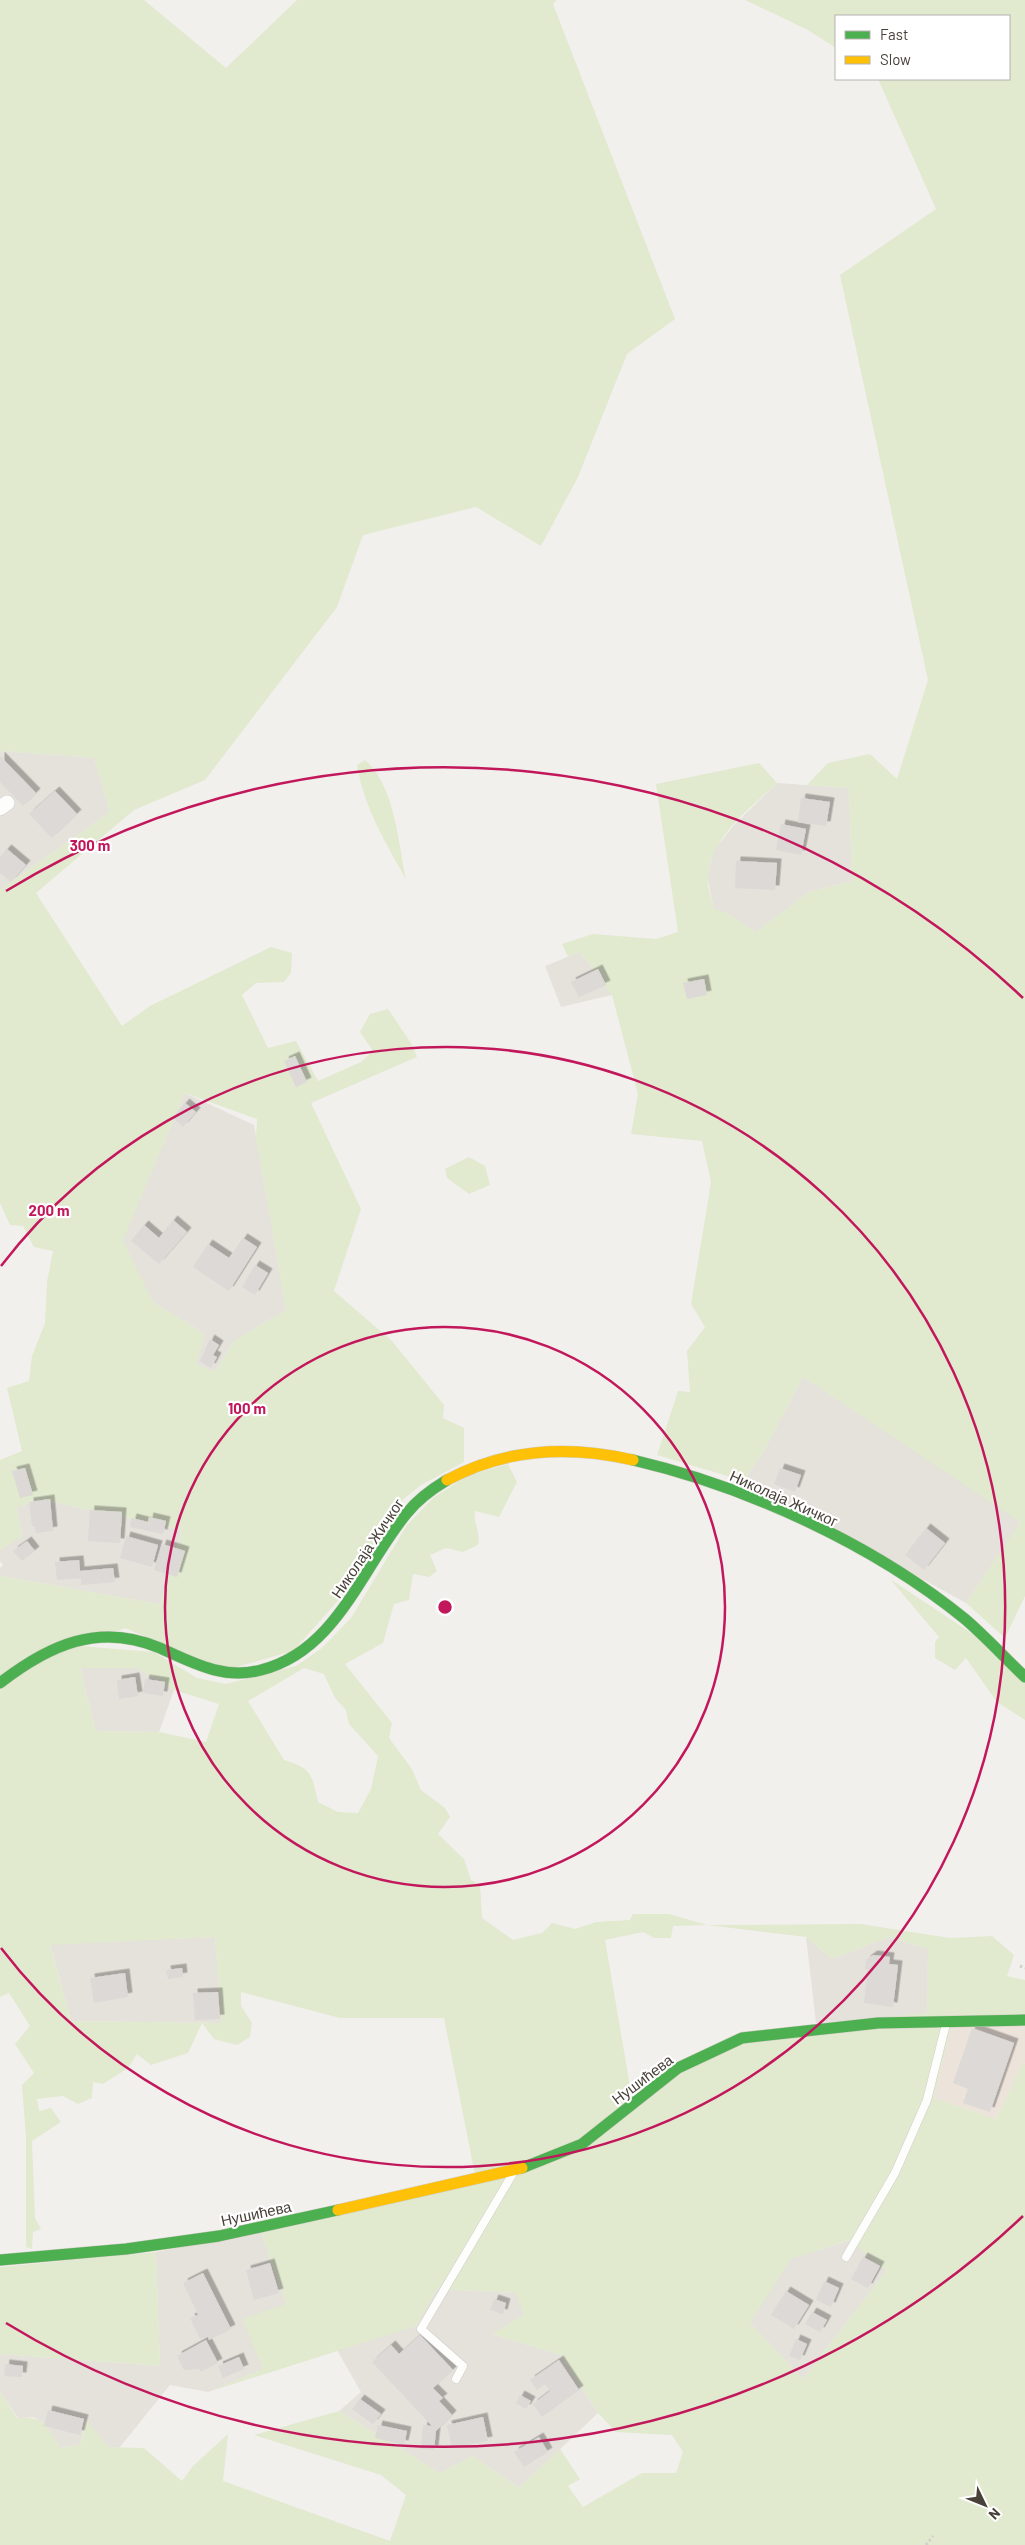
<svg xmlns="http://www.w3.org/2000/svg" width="1025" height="2545" font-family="Barlow,sans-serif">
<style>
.residential{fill:#e5e1db}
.commercial{fill:#ece3da}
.green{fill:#e1e9cf;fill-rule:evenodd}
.building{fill:#dcd9d6;filter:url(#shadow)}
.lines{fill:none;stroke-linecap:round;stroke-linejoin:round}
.lane-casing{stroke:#d0cecb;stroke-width:9}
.street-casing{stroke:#d0cecb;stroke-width:16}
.fast-casing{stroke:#d0ccc4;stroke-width:12}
.slow-casing{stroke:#d0ccc4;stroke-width:12}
.path{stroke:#d2d0cb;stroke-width:3;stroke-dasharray:2.5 2.5;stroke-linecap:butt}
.lane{stroke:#fdfdfc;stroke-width:8}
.street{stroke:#fdfdfc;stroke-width:15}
.fast{stroke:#4caf50;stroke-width:11}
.slow{stroke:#ffc107;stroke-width:11}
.ring{fill:none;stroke:#c2185b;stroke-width:2.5}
.labels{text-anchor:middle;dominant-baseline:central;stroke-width:4.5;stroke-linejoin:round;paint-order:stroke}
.street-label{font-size:15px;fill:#484139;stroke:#fff}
.centre{fill:#c2185b;stroke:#fff;stroke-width:2.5}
.ring-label{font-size:15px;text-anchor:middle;font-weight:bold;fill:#c2185b;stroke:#fff;stroke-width:4.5;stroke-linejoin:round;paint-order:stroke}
</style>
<defs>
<filter id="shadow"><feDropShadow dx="4.5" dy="-4.5" stdDeviation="0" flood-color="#0004"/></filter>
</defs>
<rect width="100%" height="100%" fill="#f2f0ed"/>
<path class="residential" d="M 0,751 L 94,758 L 110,812 L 0,890 Z
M 777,783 L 849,788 L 852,881 L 809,892 L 756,932 L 725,912 L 714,910 L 707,876 L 714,850 L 734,825 Z
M 580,952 L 612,995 L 561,1007 L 545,966 Z
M 185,1093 L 254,1125 L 286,1310 L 234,1341 L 215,1372 L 196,1364 L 205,1334 L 153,1302 L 122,1240 Z
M 803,1377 L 1021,1522 L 966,1603 L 744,1481 L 765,1449 Z
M 38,1499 L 182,1530 L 160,1604 L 0,1576 L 0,1568 L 3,1565 L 0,1561 L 0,1550 L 22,1536 L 17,1508 Z
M 80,1668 L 137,1668 L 174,1690 L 159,1732 L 96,1731 Z
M 215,1937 L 222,2023 L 71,2021 L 50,1944 Z
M 806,1937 L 832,1959 L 889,1937 L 928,1949 L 927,2014 L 816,2023 Z
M 261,2232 L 286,2304 L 264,2369 L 208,2392 L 170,2385 L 120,2447 L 108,2447 L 86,2421 L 80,2445 L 60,2448 L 46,2425 L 34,2417 L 18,2418 L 0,2391 L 0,2354 L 160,2366 L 156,2252 Z
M 851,2240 L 886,2271 L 803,2379 L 750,2323 L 790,2259 Z
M 437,2289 L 517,2293 L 524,2315 L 492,2334 L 561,2355 L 598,2413 L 519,2488 L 473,2456 L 440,2473 L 339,2411 L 361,2392 L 337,2350 L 416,2326 Z"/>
<path class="commercial" d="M 1025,2022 L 1025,2064 L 1023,2063 L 996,2119 L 934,2098 L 951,2027 Z"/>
<path class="green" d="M 0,0 L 144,0 L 226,68 L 297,0 L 557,0 L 553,4 L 675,319 L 627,354 L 578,477 L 541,546 L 476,507 L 363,535 L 337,607 L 205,780 L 134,810 L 36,893 L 122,1026 L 150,1006 L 271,947 L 292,953 L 291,973 L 284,982 L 256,983 L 242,995 L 268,1048 L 296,1041 L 318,1081 L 361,1062 L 373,1051 L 360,1032 L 370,1014 L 388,1009 L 411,1043 L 417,1057 L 311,1103 L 361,1209 L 334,1291 L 392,1341 L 444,1405 L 443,1418 L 464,1428 L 464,1462 L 421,1485 L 401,1501 L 383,1529 L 352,1585 L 293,1651 L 226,1670 L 125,1628 L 80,1646 L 154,1652 L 197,1678 L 226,1684 L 296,1666 L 322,1648 L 351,1618 L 407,1525 L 433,1498 L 467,1476 L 508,1464 L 517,1482 L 499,1517 L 475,1511 C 473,1524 481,1532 478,1545 L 463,1552 L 446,1548 L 430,1555 L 437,1571 L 429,1577 L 413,1574 L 409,1600 L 394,1604 L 383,1643 L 345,1664 L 392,1723 L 389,1738 L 412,1769 L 421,1790 L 445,1808 L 450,1817 L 438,1834 L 464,1859 L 471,1880 L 480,1884 L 482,1918 L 513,1940 L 542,1933 L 552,1923 L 575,1929 L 596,1922 L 630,1920 L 633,1914 L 669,1914 L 707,1925 L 861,1924 L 950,1938 L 992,1936 L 1014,1955 L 1007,1976 L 1025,1980 L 1025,2016 L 951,2027 L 934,2098 L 996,2119 L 1023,2063 L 1025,2064 L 1025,2545 L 0,2545 L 0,2391 L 17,2418 C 46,2416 47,2426 60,2448 L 80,2445 L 87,2420 L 108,2447 L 144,2448 L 182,2481 L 193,2466 L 228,2434 L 223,2481 L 390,2541 L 406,2495 L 381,2475 L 254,2435 L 339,2411 L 440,2473 L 473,2456 L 519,2488 L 560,2449 L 580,2479 L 568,2486 L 583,2507 L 642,2473 L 676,2473 L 683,2452 L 672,2435 L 616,2432 L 598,2413 L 561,2355 L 492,2334 L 524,2315 L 516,2293 L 437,2289 L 416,2326 L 208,2392 L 263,2369 L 242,2319 L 286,2304 L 261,2232 L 475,2175 L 444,2018 L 340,2018 L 241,1992 L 241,2006 L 252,2023 L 250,2037 L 237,2045 L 214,2039 L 202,2023 L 188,2053 L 151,2065 L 137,2054 L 128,2068 L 103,2084 L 93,2082 L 92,2098 L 78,2104 L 63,2096 L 37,2099 L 39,2111 L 51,2108 L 61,2122 L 32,2141 L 35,2218 L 41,2229 L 33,2232 L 32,2249 L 26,2247 L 26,2137 L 22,2085 L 34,2073 L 15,2044 L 30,2026 L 9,1993 L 0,1997 L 0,1576 L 160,1604 L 182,1530 L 38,1499 L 17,1508 L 22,1536 L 0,1550 L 0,1460 L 22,1451 L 7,1388 L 29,1381 L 32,1356 L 45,1323 L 47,1282 L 53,1251 L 34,1247 L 23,1226 L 10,1225 L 0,1203 L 0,890 L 110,812 L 94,758 L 0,751 ZM 185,1093 L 257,1119 L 256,1138 L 286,1310 L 234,1341 L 215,1372 L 196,1364 L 205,1334 L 153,1302 L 123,1240 ZM 80,1668 L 137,1668 L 174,1690 L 219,1704 L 206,1742 L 159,1732 L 96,1731 ZM 304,1668 L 324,1674 L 335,1698 L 346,1710 L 349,1724 L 378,1756 L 371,1789 L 358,1813 L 338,1812 L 318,1802 C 312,1775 312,1768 284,1760 L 248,1701 ZM 707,1925 L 806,1937 L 832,1959 L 889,1937 L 928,1949 L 927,2013 L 741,2032 L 632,2098 L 605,1940 L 643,1932 L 654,1938 L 671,1938 L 673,1926 ZM 215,1937 L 221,2023 L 71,2021 L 50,1945 ZM 850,2240 L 886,2271 L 803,2379 L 750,2323 L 791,2259 Z
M 745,0 L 1025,0 L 1025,1596 L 1005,1638 L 966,1603 L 1020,1522 L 803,1377 L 765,1449 L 744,1481 L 657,1455 L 678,1391 L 690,1392 L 687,1351 L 705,1327 L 691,1304 L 711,1182 L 702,1141 L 631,1134 L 638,1094 L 612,995 L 580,952 L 568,957 L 562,944 L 593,934 L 656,939 L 678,932 L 656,784 L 759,763 L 777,783 C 750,809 712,835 708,875 C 706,885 712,899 714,909 L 725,912 L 756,932 L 809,892 L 852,881 L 849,788 L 807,785 L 828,763 L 870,754 L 897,779 L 928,680 L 840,275 L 936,209 L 878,79 L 1009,79 L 1009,16 L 836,16 L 836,48 L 808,30 Z
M 365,760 C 395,786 398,842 406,879 C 385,842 364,807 357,765 Z
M 469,1157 L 485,1166 L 490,1185 L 469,1194 L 447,1178 L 445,1169 Z
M 890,1579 L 1025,1669 L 1025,1720 L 997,1702 L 966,1658 L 955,1670 L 935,1658 L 935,1642 L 939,1637 Z
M 156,2252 L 160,2366 L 0,2354 L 0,2267 Z"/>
<path class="building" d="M 0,756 L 36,793 L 23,806 L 0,782 Z
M 55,791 L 77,814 L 52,838 L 29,814 Z
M 801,798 L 830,802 L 826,826 L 798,822 Z
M 781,824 L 806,829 L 801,855 L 776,850 Z
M 7,849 L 26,865 L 11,882 L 0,873 L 0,857 Z
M 736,861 L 777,863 L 775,890 L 735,888 Z
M 598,969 L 606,985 L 579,997 L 571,982 Z
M 704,979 L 707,995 L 687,999 L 683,983 Z
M 295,1056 L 307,1082 L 296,1087 L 284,1061 Z
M 185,1103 L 196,1112 L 183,1127 L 173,1117 Z
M 173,1220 L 187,1232 L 159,1264 L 131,1241 L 144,1225 L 159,1238 Z
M 243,1238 L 257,1247 L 229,1291 L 193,1267 L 208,1244 L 229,1258 Z
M 255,1265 L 268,1273 L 255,1295 L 242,1287 Z
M 210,1339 L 219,1345 L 213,1355 L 217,1357 L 211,1368 L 200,1361 Z
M 25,1468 L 33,1495 L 20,1498 L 12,1471 Z
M 780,1468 L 801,1475 L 795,1492 L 774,1484 Z
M 50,1499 L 53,1531 L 36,1533 L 35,1526 L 32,1526 L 29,1502 Z
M 90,1510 L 122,1512 L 120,1543 L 88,1541 Z
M 149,1517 L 166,1521 L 163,1534 L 130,1527 L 132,1518 L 148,1522 Z
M 926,1528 L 945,1543 L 924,1570 L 905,1555 Z
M 126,1536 L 158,1545 L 152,1567 L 120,1558 Z
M 27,1541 L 35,1551 L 22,1561 L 13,1551 Z
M 162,1544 L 185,1551 L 177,1577 L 154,1570 Z
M 79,1560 L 80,1571 L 113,1568 L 115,1582 L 81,1585 L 81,1578 L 57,1580 L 55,1562 Z
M 135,1677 L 138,1696 L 119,1699 L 117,1680 Z
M 145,1679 L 165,1682 L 163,1696 L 143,1693 Z
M 873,1955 L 890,1957 L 889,1964 L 898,1965 L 893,2007 L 864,2003 L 868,1969 L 865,1969 L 866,1960 Z
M 182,1968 L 183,1977 L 168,1979 L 166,1970 Z
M 125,1973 L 128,1997 L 94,2003 L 90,1978 Z
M 218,1992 L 220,2019 L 195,2020 L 193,1993 Z
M 972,2028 L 1014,2043 L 990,2112 L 963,2103 L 968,2089 L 953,2083 Z
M 863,2257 L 880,2266 L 868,2288 L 851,2279 Z
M 270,2263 L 279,2293 L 254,2300 L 246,2270 Z
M 203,2273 L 231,2329 L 209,2340 L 208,2336 L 200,2339 L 190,2318 L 198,2315 L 183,2283 Z
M 824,2281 L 839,2288 L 831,2307 L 816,2300 Z
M 786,2291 L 809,2305 L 794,2329 L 771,2315 Z
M 494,2299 L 506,2303 L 503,2314 L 490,2310 Z
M 812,2312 L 827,2320 L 820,2332 L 805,2324 Z
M 420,2335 L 453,2370 L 433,2388 L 443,2398 L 439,2401 L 452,2415 L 436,2431 L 434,2450 L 421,2449 L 423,2425 L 432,2426 L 372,2362 L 391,2345 L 399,2354 Z
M 796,2339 L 807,2344 L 800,2360 L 789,2356 Z
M 206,2340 L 218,2363 L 201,2372 L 199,2369 L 184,2370 L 177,2356 Z
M 239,2357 L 244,2369 L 223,2378 L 218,2366 Z
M 559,2360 L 579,2390 L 542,2417 L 533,2404 L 550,2391 L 545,2384 L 537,2390 L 530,2380 Z
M 5,2364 L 23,2366 L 22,2377 L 4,2376 Z
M 520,2395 L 531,2401 L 526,2409 L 516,2403 Z
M 360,2399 L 381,2414 L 373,2424 L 352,2409 Z
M 48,2410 L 84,2419 L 80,2435 L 44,2426 Z
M 483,2417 L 488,2441 L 452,2448 L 447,2425 Z
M 378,2425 L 407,2431 L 404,2445 L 375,2438 Z
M 539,2437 L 548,2452 L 524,2467 L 514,2452 Z"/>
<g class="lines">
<defs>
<path id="lane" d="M 846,2257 L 895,2173 L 927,2100 L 946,2024
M 456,2379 L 463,2366 L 421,2329 L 512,2175"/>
<path id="street" d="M 0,808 L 7,803"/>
<path id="fast" d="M 633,1460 C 748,1487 873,1544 965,1619 C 986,1637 1005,1658 1025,1677
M 0,1683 C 49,1645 99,1622 160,1648 C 193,1663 224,1680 261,1670 C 337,1651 362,1567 407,1513 C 418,1499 432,1489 447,1480
M 522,2168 L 582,2144 L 678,2068 L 742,2038 L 878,2023 L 1025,2020
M 0,2260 L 126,2249 L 219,2236 L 338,2210"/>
<path id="slow" d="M 447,1480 C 506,1448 568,1445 633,1460
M 338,2210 L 522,2168"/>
</defs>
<use href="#lane" class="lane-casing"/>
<use href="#street" class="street-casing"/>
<use href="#fast" class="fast-casing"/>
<use href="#slow" class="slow-casing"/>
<path class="path" d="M 1020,1966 L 1025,1968
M 926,2545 L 933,2536"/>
<use href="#lane" class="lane"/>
<use href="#street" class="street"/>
<use href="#fast" class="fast"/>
<use href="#slow" class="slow"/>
</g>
<g class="ring">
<circle cx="445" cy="1607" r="280"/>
<path d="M1 1266A560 560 0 1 1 1 1948"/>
<path d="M1023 2216A840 840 0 0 1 6 2323M6 891A840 840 0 0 1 1023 998"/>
</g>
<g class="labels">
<g class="street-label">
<text transform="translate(784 1498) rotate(24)">Николаја Жичког</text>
<text transform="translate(367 1548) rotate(-56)">Николаја Жичког</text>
<text transform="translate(642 2079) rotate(-37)">Нушићева</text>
<text transform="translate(256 2213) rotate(-12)">Нушићева</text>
</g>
</g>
<circle cx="445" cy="1607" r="8" class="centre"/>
<g class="ring-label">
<text x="90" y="851">300 m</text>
<text x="49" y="1216">200 m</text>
<text x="247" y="1414">100 m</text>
</g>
<rect x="835" y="15" width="175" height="65" fill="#ffffff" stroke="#b6b3b0"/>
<rect x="845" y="31" width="25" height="8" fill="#4caf50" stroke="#b6b3b0"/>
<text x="880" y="40" font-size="15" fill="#484139">Fast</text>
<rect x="845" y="56" width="25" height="8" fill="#ffc107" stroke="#b6b3b0"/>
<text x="880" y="65" font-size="15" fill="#484139">Slow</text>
<g transform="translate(985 2505) rotate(133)" stroke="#ffffff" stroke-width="4" paint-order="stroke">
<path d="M0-4L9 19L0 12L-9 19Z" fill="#484139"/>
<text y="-8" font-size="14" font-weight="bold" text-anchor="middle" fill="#484139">N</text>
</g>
</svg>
